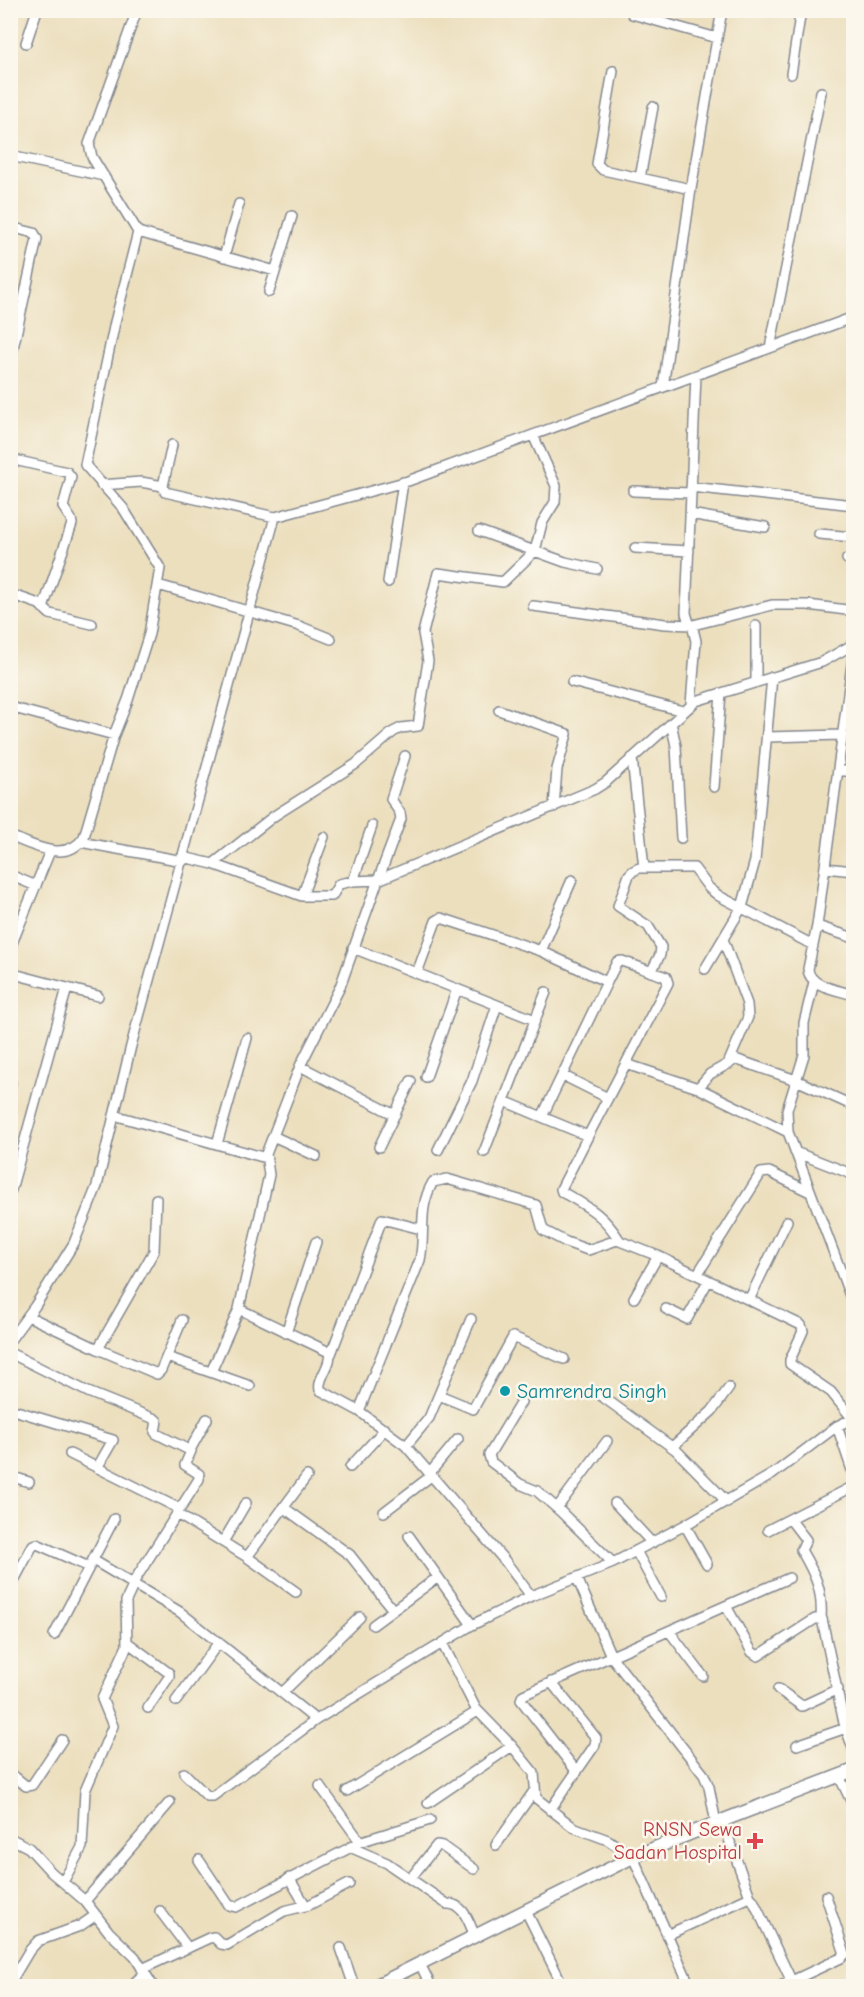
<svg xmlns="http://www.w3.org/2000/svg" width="864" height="1997" font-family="'Comic Neue',sans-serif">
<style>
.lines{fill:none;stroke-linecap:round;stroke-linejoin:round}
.minor-casing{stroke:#84878e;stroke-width:12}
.secondary-casing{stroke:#84878e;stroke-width:15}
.minor{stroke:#fff;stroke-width:9}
.secondary{stroke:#fff;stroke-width:12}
.culture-dot{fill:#0f9aa8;stroke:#fbf7ec;stroke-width:2}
.health-dot{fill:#e0444e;stroke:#fbf7ec;stroke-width:2}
.labels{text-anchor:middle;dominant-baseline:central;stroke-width:5;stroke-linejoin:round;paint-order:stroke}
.culture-label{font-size:20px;fill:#0d838f;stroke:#fbf7ec;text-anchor:start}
.health-label{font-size:20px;fill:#be3a42;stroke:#fbf7ec;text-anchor:end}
</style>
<rect width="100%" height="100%" fill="#fbf7ec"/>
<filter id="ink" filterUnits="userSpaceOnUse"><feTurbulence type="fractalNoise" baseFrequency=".0167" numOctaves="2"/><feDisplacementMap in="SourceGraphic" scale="12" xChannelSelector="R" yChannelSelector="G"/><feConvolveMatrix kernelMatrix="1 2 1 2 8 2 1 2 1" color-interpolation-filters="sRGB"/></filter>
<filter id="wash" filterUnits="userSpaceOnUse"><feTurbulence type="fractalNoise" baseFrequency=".008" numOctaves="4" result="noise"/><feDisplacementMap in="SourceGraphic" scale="24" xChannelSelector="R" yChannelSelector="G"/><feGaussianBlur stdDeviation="1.35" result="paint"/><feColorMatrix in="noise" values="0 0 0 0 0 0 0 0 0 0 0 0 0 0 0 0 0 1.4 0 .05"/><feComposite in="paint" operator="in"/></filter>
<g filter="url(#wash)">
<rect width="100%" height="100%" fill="#ecdfbe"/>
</g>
<g filter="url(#ink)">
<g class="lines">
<defs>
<path id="minor" d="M 632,14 L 717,38
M 26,43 L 37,10
M 613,71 L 597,164 L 603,170 L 691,189
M 791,74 L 801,10
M 10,156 L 104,176
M 640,178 L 653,107
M 10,227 L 34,233 L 37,239 L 10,362
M 138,232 L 275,271
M 224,257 L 239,204
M 269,292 L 292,216
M 770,348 L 821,92
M 663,387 L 691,189 L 722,10
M 172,445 L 163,486 L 165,492 L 275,517 L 408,481 L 854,317
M 10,459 L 67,472 L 71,477 L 63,507 L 71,519 L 72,524 L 43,608
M 101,485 L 141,482 L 163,486
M 691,487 L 854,505
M 633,491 L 691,493
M 690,514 L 765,527
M 479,531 L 565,562 L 597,569
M 819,534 L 854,537
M 635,548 L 689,551
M 847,559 L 854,560
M 388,582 L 403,482
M 158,585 L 299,626 L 331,639
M 10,594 L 39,604 L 50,614 L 92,624
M 533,606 L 665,624 L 693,625 L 772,605 L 808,605 L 854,611
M 854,649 L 817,926 L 808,969 C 809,987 839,990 854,995
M 572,682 L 683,711
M 756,682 L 756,626
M 691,704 L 696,641 L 692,625 L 689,623 L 686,613 L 696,375
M 10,707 L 114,735
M 499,710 L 567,734 L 557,769 L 554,807
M 671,723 L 676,746 L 681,838
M 767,737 L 842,735
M 632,758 L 644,868
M 838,771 L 854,771
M 714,787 L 721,693
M 10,836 C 32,845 67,864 84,837 L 114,735 L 128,700 L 149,634 L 160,568 L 123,508 L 85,465 L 115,322 L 138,232 L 92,157 L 89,144 L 137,10
M 80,842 L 183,861
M 183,857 L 213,864 L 302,896 L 324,837
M 213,864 L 274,816 L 356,764 L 393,732 L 401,728 L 418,726 L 428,661 L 423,633 L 438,573 L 503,582 L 535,551 L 542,523 L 555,502 L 556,486 L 533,435
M 825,868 L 854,871
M 10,875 L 36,886
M 353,881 L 372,826
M 302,896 L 332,896 L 339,884 L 353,881 L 378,880 L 401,819 L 400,813 L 391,799 L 405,756
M 817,926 L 854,938
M 10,948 L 50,851
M 353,948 L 535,1020
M 541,951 L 572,880
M 705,969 L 742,907 L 755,861 L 772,677
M 651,972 L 660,955 L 661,947 L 648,926 L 618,906 L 629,875 L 633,871 L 639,868 L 694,868 L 709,888 L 719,896 L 813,945
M 10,973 L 98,996
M 417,973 L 436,921 L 441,918 L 541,951 L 607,982 L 542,1117 L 588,1136 L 561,1189 L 562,1192 C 590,1208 603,1214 620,1241
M 814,982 L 804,1023 L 804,1055 L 787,1110 L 788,1132 L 854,1306
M 626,1064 L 698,1088 L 788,1132
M 729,1064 L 735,1059 L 796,1080 L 854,1106
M 300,1066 L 395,1115
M 562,1075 L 608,1098
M 426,1077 L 457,989
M 10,1083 L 11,1083
M 698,1088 L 710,1074 L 728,1064 L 748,1017 L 747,1004 L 723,939
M 504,1101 L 542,1117
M 114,1115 L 266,1158
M 273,1136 L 316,1156
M 588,1136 L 668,983 L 666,977 L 622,961 L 617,962 L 607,982
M 217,1144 L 247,1038
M 379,1147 L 411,1081
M 438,1150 L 472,1081 L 497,1005
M 484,1152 L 546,992
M 795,1152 L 854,1175
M 11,1190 L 67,988
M 697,1275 L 761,1173 L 769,1172 L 810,1192
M 634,1298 L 658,1256
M 749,1300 L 787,1221
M 666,1309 L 687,1319 L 708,1281
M 28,1316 L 98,1349 L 157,1374 L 161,1370 L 182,1320
M 286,1333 L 316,1242
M 10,1340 L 35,1306 L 74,1243 L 97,1186 L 131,1046 L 275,517
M 98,1349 L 154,1251 L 156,1199
M 10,1353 L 88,1392 L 155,1419 L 157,1421 L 155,1432 L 157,1434 L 191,1451 L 185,1465 L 199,1474 L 199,1479 L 133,1583
M 331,1354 L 382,1219 L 421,1229
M 167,1357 L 250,1386
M 211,1372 L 239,1309
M 596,1392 L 676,1450 L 727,1502
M 439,1395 L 473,1409 L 513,1337 L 564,1359
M 521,1402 L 489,1455 L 491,1462 L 520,1484 L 537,1491 L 560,1511 L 613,1563
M 10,1409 L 113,1440 L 97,1468
M 359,1411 L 420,1260 C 426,1232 417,1209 433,1182 L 447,1179 L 536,1205 L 543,1230 L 566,1242 L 588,1250 L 617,1240 L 658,1256 L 801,1325 L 803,1331 L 790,1360 L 790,1364 L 831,1392 L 852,1418
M 837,1426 L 854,1476
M 406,1446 L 429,1418 L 471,1319
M 672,1447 L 712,1411 L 729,1388
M 190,1450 L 207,1419
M 70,1454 L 180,1509
M 350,1467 L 385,1429
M 429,1474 L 458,1439
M 10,1476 L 29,1482
M 615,1503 L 652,1543
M 283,1507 L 350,1555 L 393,1610
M 557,1508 L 607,1441
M 384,1512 L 431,1476
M 177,1514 L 247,1557 L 296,1592
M 790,1519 L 806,1540 L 801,1550 C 815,1574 823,1590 821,1618
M 685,1525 L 707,1564
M 768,1530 L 854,1486
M 409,1536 L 472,1625
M 223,1542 L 246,1503
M 636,1551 L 661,1597
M 247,1557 L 307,1476
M 93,1560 L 180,1612 L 316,1720
M 577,1578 L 611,1656 L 704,1775 L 709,1787 L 716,1823
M 10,1588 L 33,1545 L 37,1544 L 89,1567
M 531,1596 L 505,1561 L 406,1446 L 359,1411 L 320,1390 C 317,1377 333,1365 329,1352 L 239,1309 L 269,1175 L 266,1154 L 301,1064 L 340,987 L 378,880 L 595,789 L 606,782 L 696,701 L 822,662 L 854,644
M 726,1606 L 752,1652 L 758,1656 L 815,1619 L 822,1619 L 844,1723 L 854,1751
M 373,1625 L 438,1577
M 669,1631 L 703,1676
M 54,1635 L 114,1519
M 127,1642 L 169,1673 L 169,1677 L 148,1708
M 442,1643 L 476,1709 L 512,1746 L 534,1773 L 536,1798 L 573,1827 L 608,1840 L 633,1857 L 690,1986
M 778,1689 L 802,1706 L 838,1689
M 282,1693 L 360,1617
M 176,1701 L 219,1642
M 797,1745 L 846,1728
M 577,1772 L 521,1700 L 523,1695 L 789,1578
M 10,1773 L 26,1786 L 32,1785 L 62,1740
M 184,1773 L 207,1796 L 213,1796 L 316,1720 L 472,1625 L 531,1596 L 613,1563 L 685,1525 L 773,1474 L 837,1426 L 854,1418
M 839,1776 L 854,1807
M 347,1791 L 478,1711
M 428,1803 L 512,1746
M 550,1810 L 595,1745 L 596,1738 L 551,1682
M 722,1820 L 750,1897
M 10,1838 L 29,1848 L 51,1872 L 85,1901 L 109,1932 L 135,1957 L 153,1986
M 359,1842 L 430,1820
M 496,1845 L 534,1791
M 350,1847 L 387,1863 L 447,1904 C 464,1903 469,1923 475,1936
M 199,1860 L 229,1905 L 236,1907 L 357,1844 L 359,1840 L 320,1786
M 289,1878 L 306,1906
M 410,1879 L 437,1845 L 442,1846 L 474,1869
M 63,1882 L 82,1847 L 85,1791 L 113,1726 L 102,1699 L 127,1646 L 126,1601 L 134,1584
M 85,1901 L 170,1802
M 160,1911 L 188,1948
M 526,1911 L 563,1986
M 667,1935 L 750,1897 L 753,1900 L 792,1982
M 341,1948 L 354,1986
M 420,1964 L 431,1986
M 142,1969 L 209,1938 L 214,1937 L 221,1944 L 227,1945 L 284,1911 L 309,1905 L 349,1884
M 10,1983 L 29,1951 L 38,1941 L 80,1926 L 96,1915
M 131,1986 L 145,1973
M 781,1986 L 841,1958 L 845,1954 L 826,1896"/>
<path id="secondary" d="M 375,1986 L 633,1857 L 716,1823 L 854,1770"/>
</defs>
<use href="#minor" class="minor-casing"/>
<use href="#secondary" class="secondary-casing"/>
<use href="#minor" class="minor"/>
<use href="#secondary" class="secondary"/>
</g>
</g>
<circle class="culture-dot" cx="505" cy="1391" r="6"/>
<path class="health-dot" d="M752 1832h6v6h6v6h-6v6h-6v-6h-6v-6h6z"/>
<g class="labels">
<g class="culture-label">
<text x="517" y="1391">Samrendra Singh</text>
</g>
<g class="health-label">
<text x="742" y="1829">RNSN Sewa<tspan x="742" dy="23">Sadan Hospital</tspan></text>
</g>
</g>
<rect width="864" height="1997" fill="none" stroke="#fbf7ec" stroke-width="36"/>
</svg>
